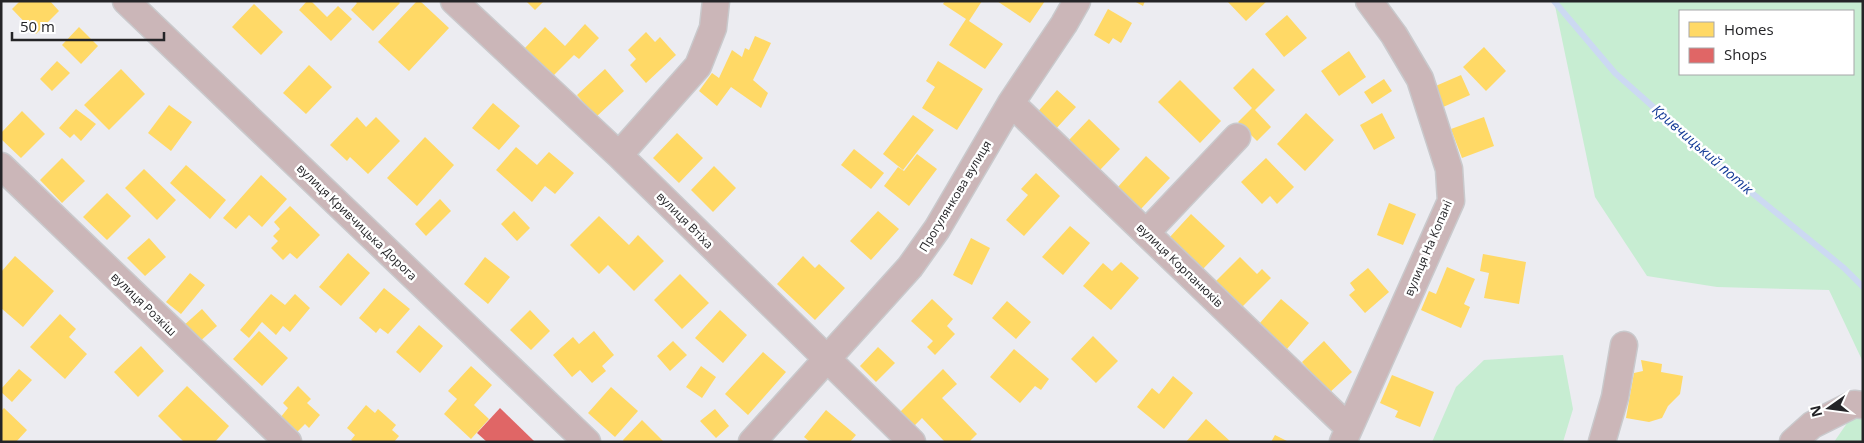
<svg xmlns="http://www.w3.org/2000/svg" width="1864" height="443" font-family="'Open Sans',sans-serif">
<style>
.green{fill:#c7edd2;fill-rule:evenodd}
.homes{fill:#ffd966}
.shops{fill:#e06666}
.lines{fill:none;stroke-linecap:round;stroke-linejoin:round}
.stream{stroke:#ccd9f2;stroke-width:6}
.minor-casing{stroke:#c9c9cc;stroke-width:29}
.minor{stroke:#cbb6b8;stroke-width:26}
.labels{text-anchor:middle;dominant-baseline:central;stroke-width:5;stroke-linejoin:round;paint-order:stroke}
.street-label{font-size:12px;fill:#242427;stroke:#fff}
.water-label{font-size:14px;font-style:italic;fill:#133a96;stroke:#fff}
</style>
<rect width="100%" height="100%" fill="#ececf1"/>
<path class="green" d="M 1554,1 L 1863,1 L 1863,362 L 1829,290 L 1717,287 L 1647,276 L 1595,197 ZM 1680,11 L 1853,11 L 1853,74 L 1680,74 Z
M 1563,355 L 1573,409 L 1563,442 L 1432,442 L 1456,387 L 1484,360 Z
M 1863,400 L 1863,442 L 1834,442 Z"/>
<path class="homes" d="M 20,1 L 50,1 L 59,11 L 36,34 L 12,9 Z
M 307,1 L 311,1 L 327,17 L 338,6 L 352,19 L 331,41 L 299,10 Z
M 355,1 L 398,1 L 400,3 L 373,31 L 351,10 L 357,3 Z
M 417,1 L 420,1 L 449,28 L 409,71 L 378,42 Z
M 526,1 L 544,1 L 535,10 Z
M 945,1 L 982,1 L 969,21 L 1003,44 L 985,69 L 949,45 L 966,19 L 943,4 Z
M 997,1 L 1045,1 L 1030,23 Z
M 1134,1 L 1145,1 L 1143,6 Z
M 1227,1 L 1267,1 L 1246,21 Z
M 254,4 L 283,32 L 261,55 L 232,27 Z
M 1108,9 L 1132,23 L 1121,43 L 1113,38 L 1109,44 L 1094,35 Z
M 1287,15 L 1307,38 L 1284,57 L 1265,34 Z
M 585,24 L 599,38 L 579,59 L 574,55 L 553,76 L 524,49 L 545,27 L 565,46 Z
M 79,27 L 98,46 L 81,64 L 62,45 Z
M 646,32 L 655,42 L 660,37 L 676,55 L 646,83 L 630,65 L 636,59 L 628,50 Z
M 755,36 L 771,43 L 753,80 L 768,93 L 761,108 L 731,87 L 717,106 L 699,91 L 712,73 L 719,78 L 732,50 L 742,57 L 745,48 L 749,50 Z
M 1484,47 L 1506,71 L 1486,91 L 1463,67 Z
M 1349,51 L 1366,77 L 1339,96 L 1321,71 Z
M 57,61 L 70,73 L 52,91 L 40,79 Z
M 938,61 L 983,89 L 957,130 L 922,108 L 935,87 L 926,81 Z
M 309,65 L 332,87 L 306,114 L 283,93 Z
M 1253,68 L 1275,90 L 1255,110 L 1271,127 L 1257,141 L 1238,122 L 1252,108 L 1233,88 Z
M 121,69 L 145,94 L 109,130 L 84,105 Z
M 605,69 L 624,91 L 596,117 L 577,95 Z
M 1461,75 L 1470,95 L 1441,108 L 1431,88 Z
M 1384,79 L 1392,91 L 1372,104 L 1364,92 Z
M 1180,80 L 1221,121 L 1200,143 L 1158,102 Z
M 1057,90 L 1076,107 L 1053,132 L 1035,115 Z
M 493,103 L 520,126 L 499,150 L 472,128 Z
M 169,105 L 192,122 L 171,151 L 148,133 Z
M 76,109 L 96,124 L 81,141 L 74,134 L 70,138 L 59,128 Z
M 22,111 L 45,134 L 21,158 L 1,139 L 1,133 Z
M 1306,113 L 1334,140 L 1305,171 L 1277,144 Z
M 1382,113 L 1395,138 L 1374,150 L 1360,125 Z
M 913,115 L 934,130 L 903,170 L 883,154 Z
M 357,117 L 366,127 L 376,117 L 400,141 L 368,174 L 350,157 L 347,161 L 330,145 Z
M 1484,117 L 1494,146 L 1462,158 L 1451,129 Z
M 1089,119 L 1120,149 L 1100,170 L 1069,140 Z
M 677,133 L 703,158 L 679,183 L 653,158 Z
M 425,137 L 454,165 L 417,206 L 387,178 Z
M 516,147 L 537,165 L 549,152 L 574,173 L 555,194 L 545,186 L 532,202 L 496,170 Z
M 854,149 L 884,173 L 871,189 L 841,165 Z
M 917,154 L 937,169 L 909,206 L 884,186 L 898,167 L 904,171 Z
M 1146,156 L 1170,178 L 1140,210 L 1117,188 Z
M 62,158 L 85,181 L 62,203 L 40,180 Z
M 1266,158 L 1294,187 L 1277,204 L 1270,196 L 1262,204 L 1241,182 Z
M 186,165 L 226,200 L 210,219 L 170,183 Z
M 714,166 L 736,188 L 713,212 L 691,190 Z
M 144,169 L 176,200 L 157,220 L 125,188 Z
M 1036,173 L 1060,196 L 1024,236 L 1006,220 L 1028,195 L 1021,189 Z
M 261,175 L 287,199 L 262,227 L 249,215 L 236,229 L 223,218 Z
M 107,193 L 131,216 L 107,240 L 83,217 Z
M 440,199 L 451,211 L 426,236 L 415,224 Z
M 1389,203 L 1416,214 L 1403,245 L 1377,235 Z
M 290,206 L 320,235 L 297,259 L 290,253 L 283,260 L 271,248 L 278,241 L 273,236 L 280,229 L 274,222 Z
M 514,211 L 530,228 L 517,241 L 501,224 Z
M 878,211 L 899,229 L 871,260 L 850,241 Z
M 1191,214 L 1225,246 L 1203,269 L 1169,238 Z
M 599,216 L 629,245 L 638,235 L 664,261 L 634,291 L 608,265 L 599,274 L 570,245 Z
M 1070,226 L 1090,243 L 1063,275 L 1042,257 Z
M 149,238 L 166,257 L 145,276 L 127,258 Z
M 971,238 L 990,248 L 972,285 L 953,275 Z
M 348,253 L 370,273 L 341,306 L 319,287 Z
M 1483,254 L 1526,262 L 1519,304 L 1484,298 L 1489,273 L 1480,271 Z
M 15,256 L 54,291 L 23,327 L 1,308 L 1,272 Z
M 803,256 L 815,268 L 819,264 L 845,288 L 815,320 L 777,284 Z
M 485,257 L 510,277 L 488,304 L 464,284 Z
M 1240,257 L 1257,274 L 1262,269 L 1271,278 L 1237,312 L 1215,282 Z
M 1121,262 L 1139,278 L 1111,310 L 1083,286 L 1103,263 L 1112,271 Z
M 1447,267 L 1475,279 L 1464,304 L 1470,307 L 1461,328 L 1421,310 L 1429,291 L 1436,294 Z
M 1368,268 L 1389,292 L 1365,313 L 1349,295 L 1355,290 L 1350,283 Z
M 190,273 L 205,285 L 181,314 L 166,302 Z
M 680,274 L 709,303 L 682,329 L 654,300 Z
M 384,288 L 410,309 L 388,334 L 380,328 L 376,333 L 359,318 Z
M 271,294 L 285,305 L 295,294 L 310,308 L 290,332 L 283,326 L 276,335 L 262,322 L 249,338 L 240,330 Z
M 932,299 L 953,319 L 947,326 L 955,334 L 935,355 L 927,347 L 933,341 L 911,321 Z
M 1281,299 L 1309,323 L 1287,349 L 1259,324 Z
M 1007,301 L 1031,322 L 1016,339 L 992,318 Z
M 202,309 L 217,326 L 197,344 L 182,327 Z
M 530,310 L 550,331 L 531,350 L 510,330 Z
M 720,310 L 747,335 L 723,363 L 695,338 Z
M 60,314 L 76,329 L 69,337 L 87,354 L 65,379 L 30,347 Z
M 419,325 L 443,346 L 420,373 L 396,352 Z
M 259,331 L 288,358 L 262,386 L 233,359 Z
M 594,331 L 614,355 L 602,366 L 606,371 L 592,383 L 580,370 L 572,377 L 553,355 L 573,337 L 579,344 Z
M 1093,336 L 1118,361 L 1096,383 L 1071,359 Z
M 673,341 L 687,355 L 670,371 L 657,356 Z
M 1324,341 L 1352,372 L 1329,393 L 1302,362 Z
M 141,346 L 164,371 L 138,397 L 114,372 Z
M 878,347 L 895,363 L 876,382 L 860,366 Z
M 1014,349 L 1049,379 L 1041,390 L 1035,386 L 1020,403 L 990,377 Z
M 763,352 L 786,372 L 748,415 L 725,394 Z
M 1641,360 L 1662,364 L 1661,372 L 1683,376 L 1680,394 L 1668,406 L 1662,418 L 1649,422 L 1626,418 L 1634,373 L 1643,371 Z
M 471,366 L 492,385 L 474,405 L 489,419 L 471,439 L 444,414 L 457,399 L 448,391 Z
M 701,366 L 716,377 L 702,398 L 686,387 Z
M 19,369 L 32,380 L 12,402 L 1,392 L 1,389 Z
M 943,369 L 957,384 L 942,398 L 977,434 L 969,442 L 945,442 L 922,418 L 911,429 L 897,415 Z
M 1392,375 L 1434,392 L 1420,427 L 1395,417 L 1398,411 L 1380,403 Z
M 1173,376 L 1193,393 L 1164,429 L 1137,407 L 1152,388 L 1159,394 Z
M 187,386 L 229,426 L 215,442 L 184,442 L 158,416 Z
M 298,386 L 311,399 L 307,403 L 320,415 L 309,428 L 305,424 L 296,433 L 280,418 L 288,408 L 283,403 Z
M 611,387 L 638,411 L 615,437 L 588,413 Z
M 366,405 L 375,413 L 378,409 L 396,425 L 392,430 L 399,436 L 394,442 L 354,442 L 351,440 L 355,435 L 347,428 Z
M 4,408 L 27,430 L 16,442 L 3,442 L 1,440 L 1,411 Z
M 715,409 L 729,426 L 716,438 L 700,421 Z
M 826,410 L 856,435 L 850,442 L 810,442 L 804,437 Z
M 1206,419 L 1231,442 L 1186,442 Z
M 642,420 L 664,442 L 624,442 L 623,440 Z
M 1275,435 L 1289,442 L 1271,442 Z"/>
<path class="shops" d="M 500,408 L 535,442 L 487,442 L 477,433 Z"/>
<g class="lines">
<path class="stream" d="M 1554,1 L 1615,73 L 1730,175 L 1844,268 L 1863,287"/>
<defs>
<path id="minor" d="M 126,1 L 587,442
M 454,1 L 619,155 L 912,442
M 1011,103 L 1349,428
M 619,155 L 698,66 L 713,28 L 716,1
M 1,166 L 288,442
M 1146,233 L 1237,137
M 752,442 L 910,267 L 937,229 L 1011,103 L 1064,24 L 1077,1
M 1343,442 L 1451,201 L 1449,169 L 1420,79 L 1394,35 L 1369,1
M 1602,442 L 1615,397 L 1624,345
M 1793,442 L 1812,425 L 1854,404 L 1863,405"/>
</defs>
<use href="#minor" class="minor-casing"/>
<use href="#minor" class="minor"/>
</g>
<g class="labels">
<g class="street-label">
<text transform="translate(955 196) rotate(-59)">Прогулянкова вулиця</text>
<text transform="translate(685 220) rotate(45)">вулиця Втіха</text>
<text transform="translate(357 222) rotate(44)">вулиця Кривчицька Дорога</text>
<text transform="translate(1428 248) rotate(-67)">вулиця На Копані</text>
<text transform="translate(1180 265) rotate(44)">вулиця Корпанюків</text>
<text transform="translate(144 304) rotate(44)">вулиця Розкіш</text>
</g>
<g class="water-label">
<text transform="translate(1703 149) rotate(41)">Кривчицький потік</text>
</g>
</g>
<rect width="1864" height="443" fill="none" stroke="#242427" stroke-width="5"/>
<rect x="1679" y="10" width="175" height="65" fill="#ffffff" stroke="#a7a7a9"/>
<rect x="1689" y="22" width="25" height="15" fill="#ffd966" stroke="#a7a7a9"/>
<text x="1724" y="35" font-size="15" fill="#242427">Homes</text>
<rect x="1689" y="48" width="25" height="15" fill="#e06666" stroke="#a7a7a9"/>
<text x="1724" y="60" font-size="15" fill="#242427">Shops</text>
<g transform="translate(1829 408) rotate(256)" stroke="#ffffff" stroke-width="4" paint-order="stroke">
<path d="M0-4L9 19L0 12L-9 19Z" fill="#242427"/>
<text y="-8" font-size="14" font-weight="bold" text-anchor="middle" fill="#242427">N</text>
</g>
<path d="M12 32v8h152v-8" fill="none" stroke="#242427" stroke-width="2.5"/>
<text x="20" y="32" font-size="15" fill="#242427" stroke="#ffffff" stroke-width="4" paint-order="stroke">50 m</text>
</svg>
